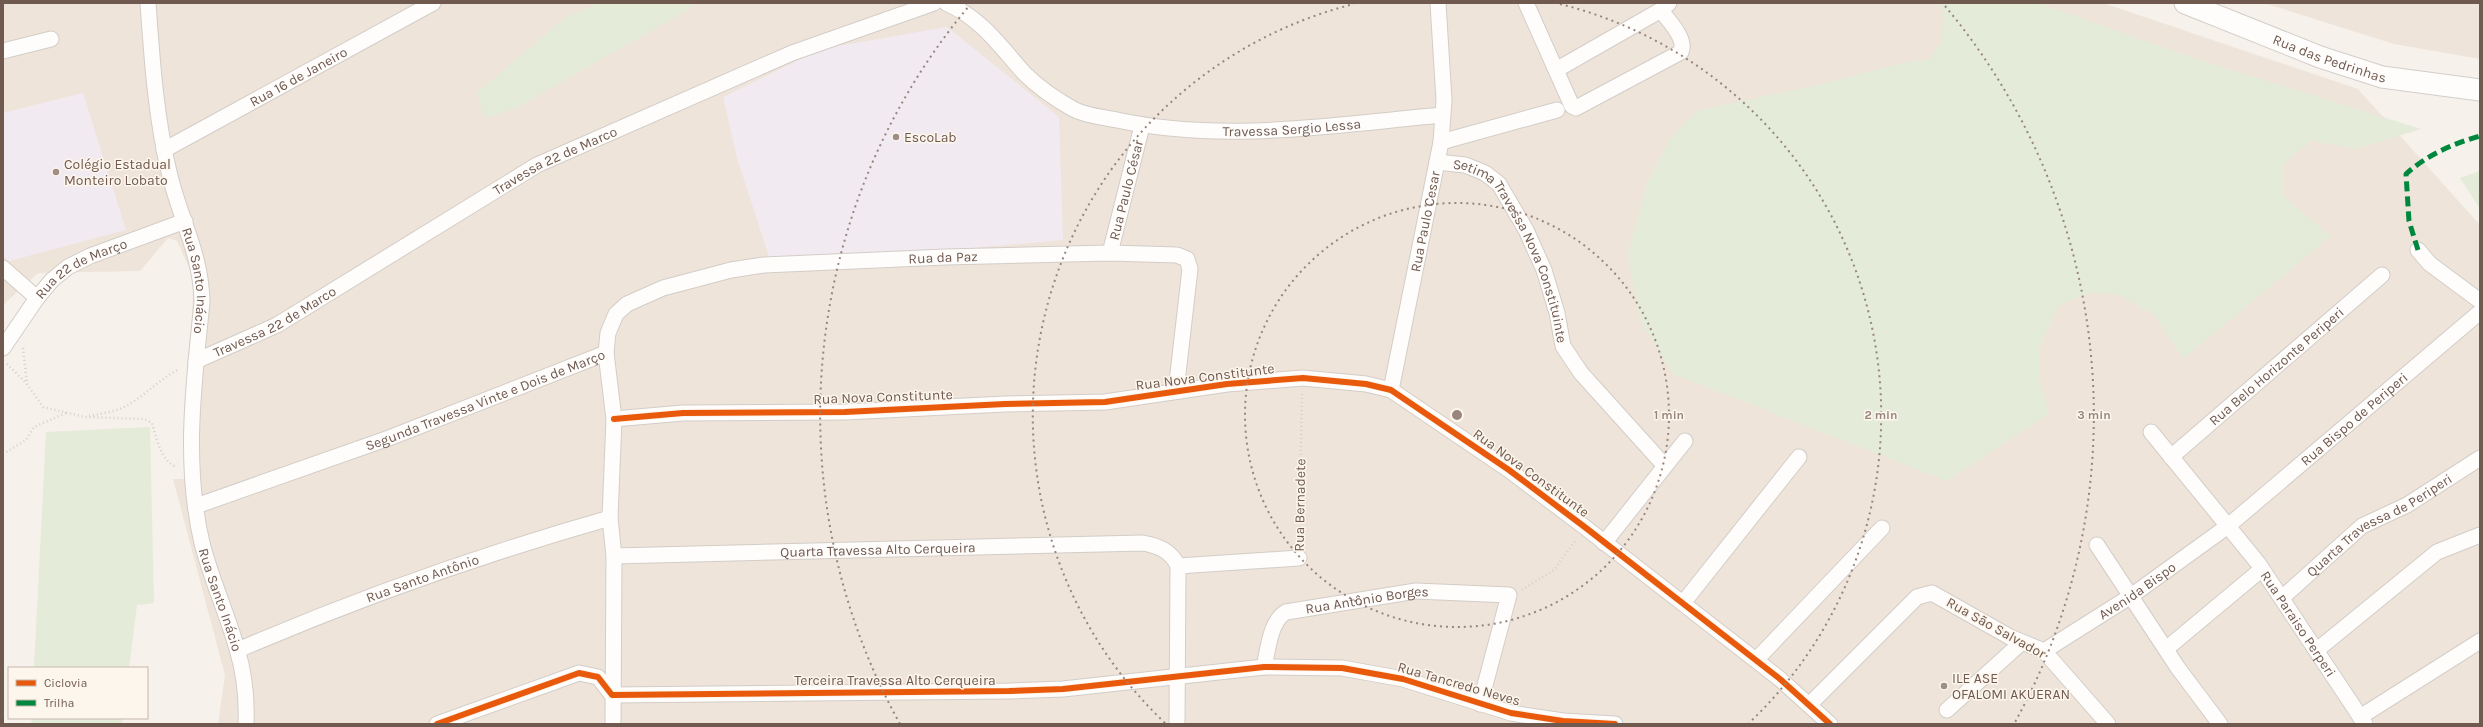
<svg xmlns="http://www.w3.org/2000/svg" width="2483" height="727" font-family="Karla,sans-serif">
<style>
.residential{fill:#eee4da}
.education{fill:#f2eaf1}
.green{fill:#e4ebd8}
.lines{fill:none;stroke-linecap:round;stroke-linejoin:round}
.minor-casing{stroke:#d3cdc7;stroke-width:17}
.secondary-casing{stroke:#d4cec8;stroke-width:23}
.path{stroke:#d6d0cb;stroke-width:2.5;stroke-dasharray:1 3;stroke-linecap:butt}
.minor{stroke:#fefdfc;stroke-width:15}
.secondary{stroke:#fefdfc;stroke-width:21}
.quiet{stroke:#00873e;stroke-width:5;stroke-dasharray:10 5;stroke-linecap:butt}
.cycleway-casing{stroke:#fdf6ed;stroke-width:8}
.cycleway{stroke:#e8590c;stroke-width:6}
.ring{fill:none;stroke:#98867e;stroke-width:2;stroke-dasharray:2 4}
.poi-dot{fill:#9f8e86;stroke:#fdf6ed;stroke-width:1.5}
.labels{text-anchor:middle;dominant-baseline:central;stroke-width:3;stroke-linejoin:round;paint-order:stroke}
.street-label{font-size:14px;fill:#70594f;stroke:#fdf6ed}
.poi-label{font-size:14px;fill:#70594f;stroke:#fdf6ed;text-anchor:start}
.centre{fill:#98867e;stroke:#fdf6ed;stroke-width:2}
.ring-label{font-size:12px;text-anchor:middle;font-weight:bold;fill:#98867e;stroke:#fdf6ed;stroke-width:3;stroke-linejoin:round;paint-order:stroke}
</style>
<rect width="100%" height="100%" fill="#f6f1eb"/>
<path class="residential" d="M 3,3 L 2103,3 L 2358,89 L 2480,225 L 2480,724 L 218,724 L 225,675 L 173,479 L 187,479 L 187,363 L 192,326 L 193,284 L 199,289 L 177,241 L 168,238 L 140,271 L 38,273 L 3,305 Z
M 2264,3 L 2480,3 L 2480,59 L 2394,44 Z"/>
<path class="education" d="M 947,27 L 1059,117 L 1063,240 L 858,258 L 769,257 L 737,158 L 723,97 L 821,49 Z
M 83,93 L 126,230 L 9,261 L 3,256 L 3,113 Z"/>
<path class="green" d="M 599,3 L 697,3 L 674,18 L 516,108 L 484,118 L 477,93 L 566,17 Z
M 1935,3 L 2038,3 L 2196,59 L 2421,129 L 2357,149 L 2311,141 L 2283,164 L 2284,197 L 2331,236 L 2183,359 L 2155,316 L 2119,295 L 2089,293 L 2059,306 L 2040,346 L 2040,379 L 2049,414 L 1947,481 L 1673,374 L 1640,321 L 1628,254 L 1647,183 L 1669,141 L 1696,111 L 1822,84 L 1902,63 L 1930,59 L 1942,41 L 1943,11 Z
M 2480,171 L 2480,209 L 2460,178 Z
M 150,427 L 154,603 L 137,605 L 129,668 L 34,668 L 46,432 Z
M 32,718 L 123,718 L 122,724 L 31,724 Z"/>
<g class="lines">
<defs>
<g id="minor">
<path id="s1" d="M 148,3 C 152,60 156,120 170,176 C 181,221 201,254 202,302 C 194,382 183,463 202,543 C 211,579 227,613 237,649 C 244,672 247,700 246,724"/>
<path id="s2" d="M 946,3 C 981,18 1000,46 1024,73 C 1037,86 1057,100 1073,109 C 1086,116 1103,117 1117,120 C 1224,143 1334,125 1442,115"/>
<path d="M 1526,3 L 1572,106 L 1576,108 L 1681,52 C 1687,38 1668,21 1661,10"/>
<path d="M 3,51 L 51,39"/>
<path d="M 1556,70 L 1661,10 L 1669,3"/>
<path d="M 1441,142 L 1557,110"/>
<path id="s3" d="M 164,150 L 433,3"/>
<path id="s4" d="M 1437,162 L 1465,165 L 1485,173 L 1499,184 L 1526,230 L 1544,270 L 1557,313 L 1563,346 L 1581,373 L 1664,465"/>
<path d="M 2418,250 L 2430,264 L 2480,301"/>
<path id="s5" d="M 1110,253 L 1142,126"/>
<path d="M 3,268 L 37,298"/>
<path id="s6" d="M 3,348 L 37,298 L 52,280 L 68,267 L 90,256 L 185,221"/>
<path id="s7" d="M 606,353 L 608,333 L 616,314 L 627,304 L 663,288 L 731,270 L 764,265 L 945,257 L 1110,253 L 1177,255 L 1187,259 L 1190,269 L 1176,391"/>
<path id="s8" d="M 196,361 L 277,325 L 537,165 L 792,53 L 934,3"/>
<path id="s9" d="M 1391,390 L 1441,142 L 1444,100 L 1438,3"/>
<path d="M 614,419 L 683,413 L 845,412 L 1005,404 L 1105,402 L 1227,384 L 1303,378 L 1366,384 L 1391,390 L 1509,470 L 1586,528 L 1780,679 L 1830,724"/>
<path id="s10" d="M 2151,432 L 2258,563 L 2365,724"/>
<path id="s11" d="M 2171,457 L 2382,275"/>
<path id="s12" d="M 196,506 L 389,438 L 606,353 L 614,419 L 610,518 L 614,556 L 613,724"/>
<path d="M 1604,543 L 1685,441"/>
<path d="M 2097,545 L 2178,668 L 2220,724"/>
<path id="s13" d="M 614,556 L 1143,543 C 1159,546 1171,551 1178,566 L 1177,724"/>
<path d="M 1178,566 L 1299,558"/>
<path id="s14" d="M 2283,597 L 2362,526 L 2407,505 L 2480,458"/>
<path d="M 1683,603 L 1799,457"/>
<path d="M 2166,649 L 2262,569"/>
<path id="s15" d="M 238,650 C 359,598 483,554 610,518"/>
<path d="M 2317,650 L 2437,552 L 2480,535"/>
<path id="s16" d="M 2044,651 L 2131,596 L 2228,526 L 2480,312"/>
<path d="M 1756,660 L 1882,528"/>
<path id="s17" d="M 1264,667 C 1268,650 1270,621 1286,612 L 1416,591 L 1509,595 L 1480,704"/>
<path d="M 1809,705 L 1917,597 L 1932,593 L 2010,637 L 2044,651 L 2108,724"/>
<path d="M 1947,710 L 2022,642"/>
<path d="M 2360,717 L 2480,641"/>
<path d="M 437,724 L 579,673 L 598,677 L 612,695 L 1009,691 L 1063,689 L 1264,667 L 1342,668 L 1403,679 L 1511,713 L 1563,721 L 1615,724"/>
</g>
<g id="secondary">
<path id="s18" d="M 2185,3 L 2320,57 L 2382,77 L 2480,90"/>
</g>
</defs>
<use href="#minor" class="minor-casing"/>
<use href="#secondary" class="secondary-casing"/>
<path class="path" d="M 23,348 L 27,384 L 43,407 L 85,417 L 144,419 L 152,423 C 156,438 161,460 176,467
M 7,364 L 27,384
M 89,416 C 100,414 113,412 122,408 C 143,398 158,380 179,369
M 3,454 L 26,440 L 34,427 L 66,413
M 1299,543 L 1302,394
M 1522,590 L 1554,570 L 1576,540"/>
<use href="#minor" class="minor"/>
<use href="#secondary" class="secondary"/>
<path class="quiet" d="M 2418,250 L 2409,221 L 2406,174 C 2427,155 2452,144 2480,136"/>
<defs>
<path id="cycleway" d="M 614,419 L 683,413 L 845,412 L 1005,404 L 1105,402 L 1227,384 L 1303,378 L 1366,384 L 1391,390 L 1509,470 L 1586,528 L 1780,679 L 1830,724
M 437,724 L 579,673 L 598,677 L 612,695 L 1009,691 L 1063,689 L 1264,667 L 1342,668 L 1403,679 L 1511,713 L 1563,721 L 1615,724"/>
</defs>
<use href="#cycleway" class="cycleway-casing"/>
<use href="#cycleway" class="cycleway"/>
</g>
<g class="ring">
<circle cx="1457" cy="415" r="212"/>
<path d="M1165 723A424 424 0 0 1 1354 4M1560 4A424 424 0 0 1 1749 723"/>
<path d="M900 724A637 637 0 0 1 969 6M1945 6A637 637 0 0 1 2014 724"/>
</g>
<g class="poi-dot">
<circle cx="896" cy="137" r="4"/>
<circle cx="56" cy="172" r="4"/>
<circle cx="1944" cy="686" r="4"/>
</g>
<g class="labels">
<g class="street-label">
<text stroke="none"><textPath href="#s18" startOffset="155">Rua das Pedrinhas</textPath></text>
<text stroke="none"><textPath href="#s3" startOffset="153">Rua 16 de Janeiro</textPath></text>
<text stroke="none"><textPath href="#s2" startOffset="388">Travessa Sergio Lessa</textPath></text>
<text stroke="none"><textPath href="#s8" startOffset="412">Travessa 22 de Marco</textPath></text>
<text stroke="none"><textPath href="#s5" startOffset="65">Rua Paulo César</textPath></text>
<text stroke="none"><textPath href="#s9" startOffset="172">Rua Paulo Cesar</textPath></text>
<text stroke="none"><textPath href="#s4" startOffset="128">Setima Travessa Nova Constituinte</textPath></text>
<text stroke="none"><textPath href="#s7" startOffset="378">Rua da Paz</textPath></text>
<text stroke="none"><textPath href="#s6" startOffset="115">Rua 22 de Março</textPath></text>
<text stroke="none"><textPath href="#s1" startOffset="283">Rua Santo Inácio</textPath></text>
<text stroke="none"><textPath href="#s8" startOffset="88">Travessa 22 de Marco</textPath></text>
<text stroke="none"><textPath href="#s11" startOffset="139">Rua Belo Horizonte Periperi</textPath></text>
<text transform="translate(1205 377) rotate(-7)">Rua Nova Constitunte</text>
<text transform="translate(883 397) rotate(-2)">Rua Nova Constitunte</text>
<text stroke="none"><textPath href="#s12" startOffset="308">Segunda Travessa Vinte e Dois de Março</textPath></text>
<text stroke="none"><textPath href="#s16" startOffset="388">Rua Bispo de Periperi</textPath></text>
<text transform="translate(1531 473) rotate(36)">Rua Nova Constitunte</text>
<text transform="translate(1300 505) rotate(-89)">Rua Bernadete</text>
<text stroke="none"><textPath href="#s14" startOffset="121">Quarta Travessa de Periperi</textPath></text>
<text stroke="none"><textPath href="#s13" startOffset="264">Quarta Travessa Alto Cerqueira</textPath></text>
<text stroke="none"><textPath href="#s15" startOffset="198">Rua Santo Antônio</textPath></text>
<text stroke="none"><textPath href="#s16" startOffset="111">Avenida Bispo</textPath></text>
<text stroke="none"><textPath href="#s1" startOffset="607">Rua Santo Inácio</textPath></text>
<text stroke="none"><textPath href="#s17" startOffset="143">Rua Antônio Borges</textPath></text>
<text stroke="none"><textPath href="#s10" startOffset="242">Rua Paraiso Perperi</textPath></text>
<text transform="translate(1996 628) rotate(29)">Rua São Salvador</text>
<text x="895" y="680">Terceira Travessa Alto Cerqueira</text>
<text transform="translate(1459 684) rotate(16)">Rua Tancredo Neves</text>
</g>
<g class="poi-label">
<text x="904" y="137">EscoLab</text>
<text x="64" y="164">Colégio Estadual<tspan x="64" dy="16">Monteiro Lobato</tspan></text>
<text x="1952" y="678">ILE ASE<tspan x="1952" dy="16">OFALOMI AKUERAN</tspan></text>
</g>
</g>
<circle cx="1457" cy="415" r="6" class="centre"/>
<g class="ring-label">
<text x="1669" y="419">1 min</text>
<text x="1881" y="419">2 min</text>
<text x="2094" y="419">3 min</text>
</g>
<rect width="2483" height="727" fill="none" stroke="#70594f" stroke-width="8"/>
<rect x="8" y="667" width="140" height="52" fill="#fdf6ed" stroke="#c5b7ae"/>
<rect x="16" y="680" width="20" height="6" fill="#e8590c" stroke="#c5b7ae"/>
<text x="44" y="687" font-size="12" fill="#70594f">Ciclovia</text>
<rect x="16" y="700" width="20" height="6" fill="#00873e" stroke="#c5b7ae"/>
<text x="44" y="707" font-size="12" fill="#70594f">Trilha</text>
</svg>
